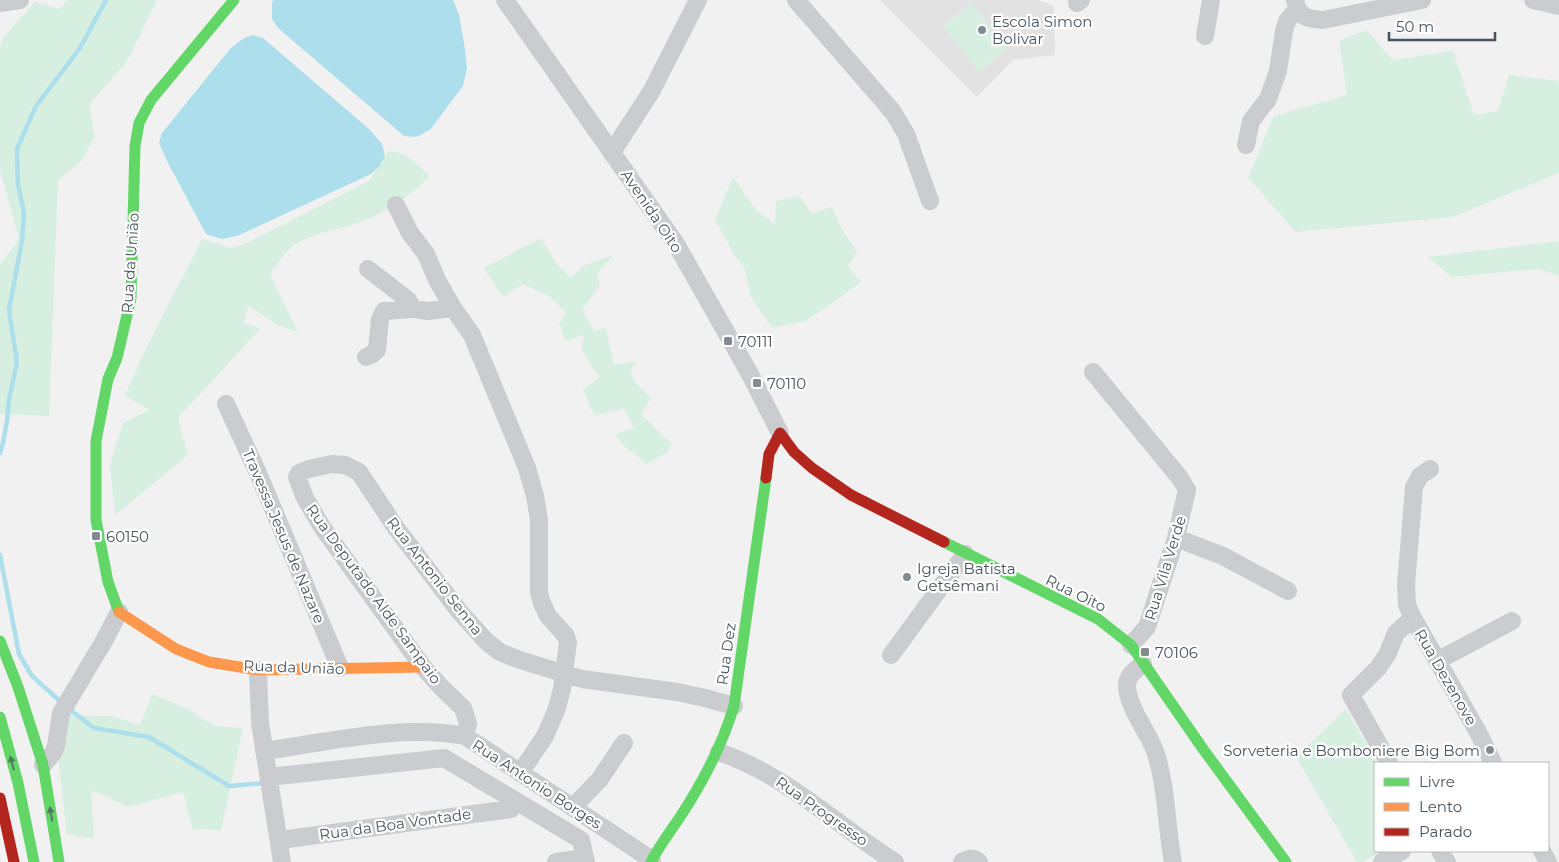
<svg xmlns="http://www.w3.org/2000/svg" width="1559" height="862" font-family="Montserrat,sans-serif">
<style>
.education{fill:#e3e2e3}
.green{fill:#d6efe0}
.water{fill:#acdfeb}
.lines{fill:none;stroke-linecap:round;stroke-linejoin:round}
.stream{stroke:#acdfeb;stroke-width:4.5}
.street{stroke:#cacccf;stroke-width:18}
.fast{stroke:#63d668;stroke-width:11}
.slow{stroke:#ff974d;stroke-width:11}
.jam{stroke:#b3261e;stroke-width:11}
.oneway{fill:#507a60}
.poi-dot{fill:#838a91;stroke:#fff;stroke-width:2}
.labels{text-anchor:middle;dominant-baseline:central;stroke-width:4.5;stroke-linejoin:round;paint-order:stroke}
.poi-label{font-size:15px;fill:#48535d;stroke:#fff;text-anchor:start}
.street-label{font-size:15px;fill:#48535d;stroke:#fff}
</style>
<rect width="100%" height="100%" fill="#f1f1f1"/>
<path class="education" d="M 880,0 L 1038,0 L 1054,6 L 1055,55 L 1013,60 L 977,97 Z"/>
<path class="green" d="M 68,0 L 157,0 L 127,61 L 89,105 L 95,136 L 82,160 L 58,180 L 49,416 L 0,414 L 0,265 L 19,239 L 0,169 L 0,48 L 3,38 L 35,2 L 59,9 Z
M 971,4 L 1007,48 L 979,71 L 943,26 Z
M 1366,30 L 1393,60 L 1453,51 L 1474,115 L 1498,111 L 1509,75 L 1559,81 L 1559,173 L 1453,217 L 1296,232 L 1248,178 L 1274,116 L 1347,95 L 1339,41 Z
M 389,151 L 405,154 L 430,176 C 411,195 389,211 363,221 C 341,230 315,232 294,245 C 287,249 276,267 270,274 L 298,332 L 278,325 L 249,306 L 243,323 L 254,326 L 260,329 L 178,418 L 188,455 L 115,515 L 110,465 L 123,423 L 149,410 L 125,395 L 144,353 L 202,239 L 231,248 L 247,243 L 369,181 Z
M 733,177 L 757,211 L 775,224 L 776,201 L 799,196 L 812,213 L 832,207 L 841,228 L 857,252 L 848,266 L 861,282 L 831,304 L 805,321 L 772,328 L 751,297 L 745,269 L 735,256 L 715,220 Z
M 541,238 L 556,263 L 571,278 L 583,266 L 613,255 L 597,274 L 600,285 L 582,310 L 595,331 L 606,328 L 614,365 L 637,362 L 630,371 L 636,383 L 651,398 L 641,414 L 672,444 L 667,453 L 647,464 L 624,446 L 615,434 L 634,428 L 624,408 L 594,416 L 583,389 L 599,378 L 582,350 L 584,335 L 566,341 L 559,324 L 566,313 L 549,296 L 523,284 L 503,297 L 484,268 Z
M 1559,241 L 1559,276 L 1538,269 L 1451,277 L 1428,257 Z
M 152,694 L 186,708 L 214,726 L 243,728 L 221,830 L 193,829 L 183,792 L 127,807 L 108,797 L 91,790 L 94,839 L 67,834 L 58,758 L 61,715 L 111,716 L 140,725 Z
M 1346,709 L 1377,763 L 1375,763 L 1375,851 L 1383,851 L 1362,862 L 1357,862 L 1296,757 Z"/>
<path class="water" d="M 274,0 L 453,0 L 459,15 L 465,49 L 467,68 L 463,86 L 430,130 L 416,137 L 404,136 L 278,28 L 272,19 L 272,2 Z
M 253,35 L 263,38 L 369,129 L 382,144 L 385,156 L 379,167 L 371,174 L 237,236 L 222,239 L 206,234 L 168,163 L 159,143 L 162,133 L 230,49 L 244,38 Z"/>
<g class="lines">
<path class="stream" d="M 0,453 L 3,443 L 7,421 L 9,400 L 17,362 L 9,310 L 22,241 L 24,213 L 18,184 L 17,149 L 36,106 L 80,48 L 106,0
M 0,555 L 19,654 L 32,676 L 62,703
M 68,708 L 94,728 L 149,737 L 229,786 L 266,783"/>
<path class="street" d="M 505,0 L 676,244 L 751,376 L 780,433
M 796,0 L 893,112 L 906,134 L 930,201
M 1295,0 C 1299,17 1307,19 1323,20 L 1422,0
M 1533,0 L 1559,6
M 0,3 L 20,0
M 1077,3 L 1081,0
M 1205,36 L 1211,0
M 1246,145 L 1251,121 L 1268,99 L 1278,71 L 1284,31 L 1287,21 L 1297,9
M 612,152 L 651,92 L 698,0
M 396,205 L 410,233 L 426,254 L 437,280 L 453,308 L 472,335 L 527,468 L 535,496 L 539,520 L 539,593 L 542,603 L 548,616 L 566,636 L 568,642 L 567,650 L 562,689 L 556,711 L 545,736 L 520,773
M 368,269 L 408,300 L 413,309
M 366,357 L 371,355 L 377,350 L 380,319 L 384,311 L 413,309 L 428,311 L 453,308
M 1093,372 L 1180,478 L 1187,490 L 1176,538 L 1147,627 L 1131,645
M 226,404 L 258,473 L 340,668
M 1430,469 L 1420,476 L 1414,487 L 1406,585 L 1407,605 L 1413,618 L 1479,734 L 1493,763
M 1176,538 L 1223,556 L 1288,591
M 891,655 L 965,554
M 1437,661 L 1512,621
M 1143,664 C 1135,670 1126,676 1127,688 C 1130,711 1147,730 1155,751 C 1167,786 1166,826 1173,862
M 258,670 L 260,723 L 282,862
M 465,736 L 468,724 L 463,708 L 441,687 L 423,667 L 322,527 L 305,498 L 297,477 L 299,473 L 309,469 L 332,464 L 345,465 L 359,472 L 396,528 L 459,611 L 487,642 L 500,652 L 520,660 L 582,679 L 677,692 L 705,698 L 734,706
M 264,751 C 328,742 402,724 465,736 L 652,860
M 719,752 C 788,776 835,824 895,862
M 1389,763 L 1351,695 L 1378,668 L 1387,655 L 1396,633 L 1413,618
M 43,765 L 53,753 L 56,746 L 61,713 L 104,641 L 119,612
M 269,777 L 444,758 L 581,840 L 586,862
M 573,807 L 600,779 L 624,743
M 280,840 L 511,809
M 1440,851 L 1447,862
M 1542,851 L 1548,862
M 556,862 L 585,858
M 962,862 C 968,858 973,857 979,862
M 1382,862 L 1402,851"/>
<path class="fast" d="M 944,542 L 1098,619 L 1131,645 L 1203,749 L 1286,862
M 119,612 L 108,582 L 96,520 L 96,441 L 108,379 L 117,358 L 131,298 L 135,146 L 139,123 L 151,100 L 234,0
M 0,641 L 18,687 L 43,765 L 59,862
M 0,717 L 18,783 L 34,862
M 651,862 C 659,846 670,832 680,817 C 703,782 722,746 734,706 L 766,478"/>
<path class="slow" d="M 119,612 L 176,649 L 209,662 L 258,670 L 423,667"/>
<path class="jam" d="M 766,478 L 769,454 L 780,433 L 794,452 L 812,468 L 851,495 L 944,542
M 0,798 L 14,862"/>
</g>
<defs><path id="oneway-solid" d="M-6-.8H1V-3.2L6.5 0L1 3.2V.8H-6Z" transform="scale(1.25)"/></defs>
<g class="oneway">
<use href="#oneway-solid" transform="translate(12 763) rotate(-105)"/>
<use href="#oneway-solid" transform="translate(51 814) rotate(-100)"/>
</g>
<g class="poi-dot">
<circle cx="982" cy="30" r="5"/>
<rect x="723" y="336" width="10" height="10" rx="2.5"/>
<rect x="752" y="378" width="10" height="10" rx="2.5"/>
<rect x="91" y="531" width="10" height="10" rx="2.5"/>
<circle cx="907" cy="577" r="5"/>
<rect x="1140" y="647" width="10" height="10" rx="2.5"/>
<circle cx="1490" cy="750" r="5"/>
</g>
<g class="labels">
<g class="poi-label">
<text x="992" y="21">Escola Simon<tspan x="992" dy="17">Bolivar</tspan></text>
<text x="738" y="341">70111</text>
<text x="767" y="383">70110</text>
<text x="106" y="536">60150</text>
<text x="917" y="568">Igreja Batista<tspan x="917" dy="17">Getsêmani</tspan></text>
<text x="1155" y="652">70106</text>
<text x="1480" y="750" text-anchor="end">Sorveteria e Bomboniere Big Bom</text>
</g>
<g class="street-label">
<text transform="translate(652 211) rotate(56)">Avenida Oito</text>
<text transform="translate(130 263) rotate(-86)">Rua da União</text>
<text transform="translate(284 536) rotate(67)">Travessa Jesus de Nazare</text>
<text transform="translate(1165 568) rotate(-73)">Rua Vila Verde</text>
<text transform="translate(435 576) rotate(52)">Rua Antonio Senna</text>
<text transform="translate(1076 593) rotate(26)">Rua Oito</text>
<text transform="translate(374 594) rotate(54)">Rua Deputado Alde Sampaio</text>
<text transform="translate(726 654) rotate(-82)">Rua Dez</text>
<text transform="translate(294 667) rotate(2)">Rua da União</text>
<text transform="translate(1446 677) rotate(60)">Rua Dezenove</text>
<text transform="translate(537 784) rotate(33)">Rua Antonio Borges</text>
<text transform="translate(822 811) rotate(35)">Rua Progresso</text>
<text transform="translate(395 824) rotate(-8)">Rua da Boa Vontade</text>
</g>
</g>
<rect x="1374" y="762" width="175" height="90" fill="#ffffff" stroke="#b6babe"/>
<rect x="1384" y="778" width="25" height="8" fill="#63d668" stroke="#b6babe"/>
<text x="1419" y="787" font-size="15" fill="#48535d">Livre</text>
<rect x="1384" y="803" width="25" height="8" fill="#ff974d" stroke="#b6babe"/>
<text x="1419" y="812" font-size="15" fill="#48535d">Lento</text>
<rect x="1384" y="828" width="25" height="8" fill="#b3261e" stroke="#b6babe"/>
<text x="1419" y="837" font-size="15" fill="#48535d">Parado</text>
<path d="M1389 32v8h106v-8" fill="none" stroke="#48535d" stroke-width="2.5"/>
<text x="1396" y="32" font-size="15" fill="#48535d" stroke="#ffffff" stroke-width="4" paint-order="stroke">50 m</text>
</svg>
